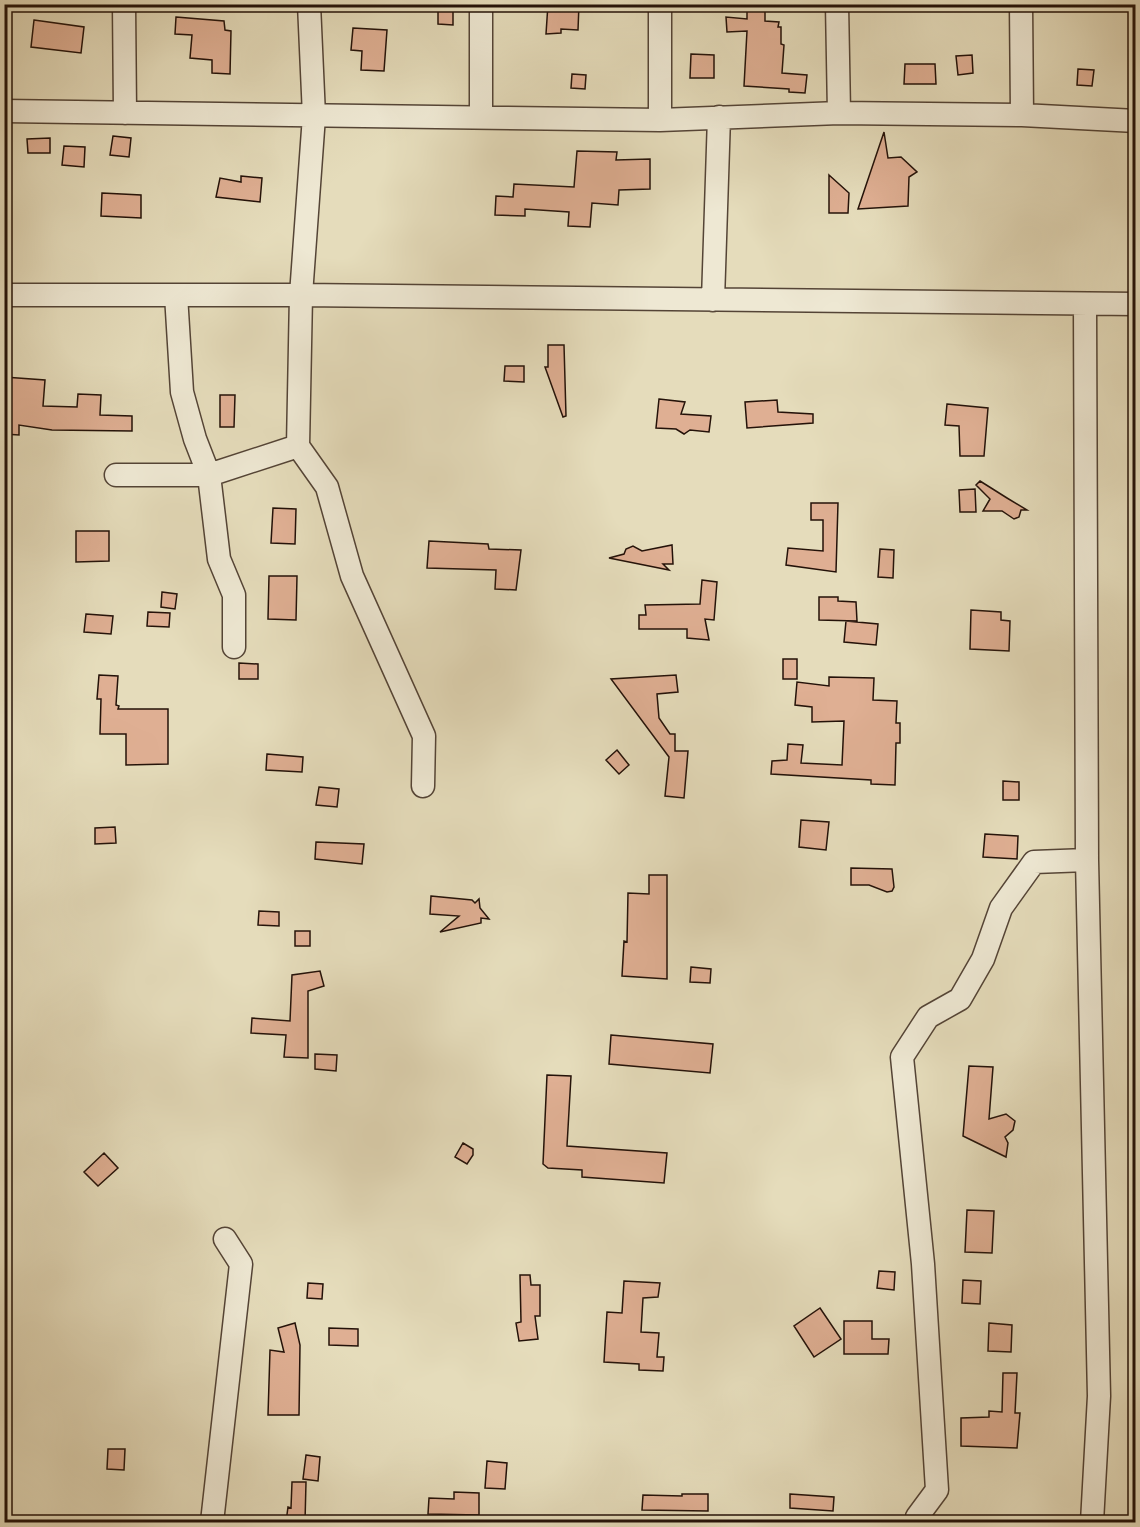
<svg xmlns="http://www.w3.org/2000/svg" width="1140" height="1527" font-family="'Gentium Book Plus',serif">
<style>
.building{fill:#dfaf93;stroke:#241209;stroke-width:1.5}
.lines{fill:none;stroke-linecap:round;stroke-linejoin:round}
.minor-casing{stroke:#544436;stroke-width:25}
.minor{stroke:#eee8d3;stroke-width:22}
</style>
<rect width="100%" height="100%" fill="#e5dcbb"/>
<filter id="stains"><feTurbulence type="fractalNoise" baseFrequency=".00333" numOctaves="4"/><feColorMatrix values="0 0 0 0 .2 0 0 0 0 .09 0 0 0 0 .02 0 0 0 .5 -.17"/></filter>
<radialGradient id="worn" r=".72"><stop offset=".6" stop-color="#630" stop-opacity="0"/><stop offset="1" stop-color="#630" stop-opacity=".3"/></radialGradient>
<path class="building" d="M 548,4 L 579,4 L 578,30 L 561,29 L 561,33 L 546,34 Z
M 747,4 L 765,4 L 765,21 L 779,22 L 778,27 L 781,27 L 781,44 L 784,45 L 782,73 L 807,75 L 805,93 L 789,92 L 789,89 L 744,86 L 747,31 L 727,32 L 726,17 L 747,19 Z
M 438,9 L 453,9 L 453,25 L 438,24 Z
M 176,17 L 224,21 L 225,30 L 231,31 L 230,74 L 212,73 L 212,60 L 190,58 L 192,35 L 175,34 Z
M 34,20 L 84,27 L 81,53 L 31,47 Z
M 353,28 L 387,30 L 384,71 L 361,70 L 362,51 L 351,50 Z
M 691,54 L 714,55 L 714,78 L 690,78 Z
M 972,55 L 973,73 L 958,75 L 956,56 Z
M 905,64 L 935,64 L 936,84 L 904,84 Z
M 1078,69 L 1094,70 L 1092,86 L 1077,85 Z
M 572,74 L 586,75 L 585,89 L 571,88 Z
M 884,132 L 888,158 L 901,157 L 917,172 L 909,177 L 908,206 L 858,209 Z
M 113,136 L 131,138 L 129,157 L 110,155 Z
M 50,138 L 50,153 L 28,153 L 27,139 Z
M 64,146 L 85,147 L 84,167 L 62,165 Z
M 577,151 L 617,152 L 616,160 L 650,159 L 650,189 L 619,190 L 618,205 L 592,203 L 590,227 L 568,226 L 569,212 L 525,209 L 525,216 L 495,215 L 496,196 L 513,197 L 514,184 L 574,187 Z
M 829,175 L 849,193 L 848,213 L 829,213 Z
M 241,176 L 262,178 L 260,202 L 216,197 L 220,178 L 241,182 Z
M 102,193 L 141,195 L 141,218 L 101,216 Z
M 548,345 L 564,345 L 566,416 L 563,417 L 545,367 L 548,367 Z
M 505,366 L 524,366 L 524,382 L 504,381 Z
M 4,377 L 45,380 L 43,406 L 77,407 L 78,394 L 101,395 L 100,415 L 132,416 L 132,431 L 52,430 L 19,425 L 19,435 L 4,434 Z
M 220,395 L 235,395 L 234,427 L 220,427 Z
M 659,399 L 685,402 L 681,414 L 711,416 L 709,432 L 690,430 L 684,434 L 676,429 L 656,428 Z
M 777,400 L 778,412 L 813,414 L 813,423 L 747,428 L 745,402 Z
M 947,404 L 988,408 L 984,456 L 960,456 L 959,426 L 945,425 Z
M 980,481 L 1007,498 L 1027,510 L 1021,510 L 1019,517 L 1014,519 L 1002,511 L 983,511 L 990,499 L 976,485 Z
M 975,489 L 976,512 L 960,512 L 959,490 Z
M 811,503 L 838,503 L 836,572 L 786,565 L 788,548 L 823,551 L 823,520 L 811,520 Z
M 273,508 L 296,509 L 295,544 L 271,543 Z
M 76,531 L 109,531 L 109,561 L 76,562 Z
M 429,541 L 488,544 L 489,549 L 521,550 L 516,590 L 495,589 L 496,570 L 427,568 Z
M 672,545 L 673,564 L 663,564 L 669,570 L 609,558 L 624,554 L 626,549 L 633,546 L 642,551 Z
M 880,549 L 894,550 L 893,578 L 878,577 Z
M 269,576 L 297,576 L 296,620 L 268,619 Z
M 702,580 L 717,582 L 714,620 L 705,619 L 709,640 L 687,638 L 687,629 L 639,629 L 639,615 L 646,615 L 645,605 L 700,604 Z
M 162,592 L 177,594 L 175,609 L 161,607 Z
M 819,597 L 838,597 L 838,601 L 856,602 L 857,621 L 819,620 Z
M 971,610 L 1001,612 L 1001,620 L 1010,621 L 1009,651 L 970,649 Z
M 148,612 L 170,613 L 169,627 L 147,626 Z
M 86,614 L 113,616 L 111,634 L 84,632 Z
M 846,621 L 878,624 L 876,645 L 844,642 Z
M 783,659 L 797,659 L 797,679 L 783,679 Z
M 239,663 L 258,664 L 258,679 L 239,679 Z
M 99,675 L 118,676 L 116,705 L 119,706 L 118,709 L 168,709 L 168,764 L 126,765 L 126,734 L 100,734 L 101,699 L 97,699 Z
M 676,675 L 678,692 L 657,694 L 659,718 L 670,734 L 675,734 L 675,751 L 688,751 L 684,798 L 665,796 L 669,757 L 611,679 Z
M 829,677 L 874,678 L 873,700 L 897,701 L 896,723 L 900,723 L 900,743 L 896,743 L 895,785 L 871,784 L 871,780 L 771,774 L 772,761 L 787,760 L 788,744 L 803,745 L 801,763 L 842,765 L 844,721 L 812,722 L 812,707 L 795,705 L 797,682 L 829,686 Z
M 617,750 L 629,765 L 619,774 L 606,760 Z
M 267,754 L 303,757 L 302,772 L 266,770 Z
M 1003,781 L 1019,782 L 1019,800 L 1003,800 Z
M 319,787 L 339,789 L 337,807 L 316,805 Z
M 801,820 L 829,822 L 826,850 L 799,847 Z
M 115,827 L 116,843 L 95,844 L 95,828 Z
M 985,834 L 1018,836 L 1017,859 L 983,857 Z
M 316,842 L 364,844 L 362,864 L 315,859 Z
M 851,868 L 892,869 L 894,887 L 892,891 L 887,892 L 869,885 L 851,885 Z
M 649,875 L 667,875 L 667,979 L 622,976 L 624,941 L 627,942 L 628,893 L 649,894 Z
M 431,896 L 472,900 L 475,903 L 479,899 L 480,908 L 489,919 L 481,918 L 481,923 L 440,932 L 459,916 L 430,914 Z
M 259,911 L 279,912 L 279,926 L 258,925 Z
M 295,931 L 310,931 L 310,946 L 295,946 Z
M 691,967 L 711,969 L 710,983 L 690,982 Z
M 320,971 L 324,986 L 308,991 L 308,1058 L 284,1057 L 286,1035 L 251,1033 L 252,1018 L 290,1021 L 292,975 Z
M 611,1035 L 713,1044 L 710,1073 L 609,1064 Z
M 315,1054 L 337,1055 L 336,1071 L 315,1069 Z
M 969,1066 L 993,1067 L 989,1119 L 1006,1114 L 1015,1121 L 1013,1130 L 1005,1137 L 1008,1143 L 1006,1157 L 963,1136 Z
M 547,1075 L 571,1076 L 567,1146 L 667,1153 L 664,1183 L 582,1177 L 582,1170 L 548,1168 L 543,1164 Z
M 463,1143 L 473,1149 L 473,1155 L 467,1164 L 455,1157 Z
M 104,1153 L 118,1168 L 98,1186 L 84,1172 Z
M 967,1210 L 994,1211 L 992,1253 L 965,1252 Z
M 879,1271 L 895,1272 L 894,1290 L 877,1288 Z
M 520,1275 L 530,1275 L 531,1285 L 540,1285 L 540,1316 L 535,1316 L 538,1339 L 519,1341 L 516,1323 L 521,1322 Z
M 963,1280 L 981,1281 L 980,1304 L 962,1303 Z
M 624,1281 L 660,1283 L 658,1297 L 643,1298 L 641,1332 L 659,1333 L 657,1357 L 664,1357 L 663,1371 L 639,1370 L 639,1364 L 604,1362 L 607,1312 L 622,1313 Z
M 308,1283 L 323,1284 L 322,1299 L 307,1298 Z
M 820,1308 L 841,1339 L 814,1357 L 794,1326 Z
M 844,1321 L 872,1321 L 872,1339 L 889,1339 L 888,1354 L 844,1354 Z
M 295,1323 L 300,1345 L 299,1415 L 268,1415 L 270,1350 L 284,1352 L 278,1328 Z
M 989,1323 L 1012,1325 L 1011,1352 L 988,1351 Z
M 329,1328 L 358,1329 L 358,1346 L 329,1345 Z
M 1003,1373 L 1017,1373 L 1015,1413 L 1020,1413 L 1017,1448 L 961,1446 L 961,1418 L 989,1417 L 989,1411 L 1002,1412 Z
M 108,1449 L 125,1449 L 124,1470 L 107,1469 Z
M 306,1455 L 320,1457 L 318,1481 L 303,1479 Z
M 487,1461 L 507,1463 L 505,1489 L 485,1488 Z
M 292,1482 L 306,1482 L 305,1522 L 286,1522 L 288,1507 L 291,1508 Z
M 454,1492 L 479,1493 L 479,1515 L 428,1514 L 429,1498 L 454,1499 Z
M 682,1494 L 708,1494 L 708,1511 L 642,1510 L 643,1495 L 682,1496 Z
M 790,1494 L 834,1497 L 833,1511 L 790,1508 Z"/>
<g class="lines">
<defs>
<path id="minor" d="M 124,4 L 125,113
M 660,4 L 660,120
M 837,4 L 839,113
M 1021,4 L 1022,115
M 4,111 L 660,120 L 839,113 L 1022,115 L 1136,121
M 481,117 L 481,4
M 4,295 L 301,295 L 1136,304
M 176,295 L 182,392 L 195,439 L 209,475 L 219,559 L 234,595 L 234,647
M 713,300 L 719,117
M 1085,304 L 1087,860 L 1099,1396 L 1092,1522
M 298,446 L 301,295 L 314,116 L 309,4
M 116,475 L 209,475 L 298,446 L 327,487 L 352,576 L 424,736 L 423,786
M 212,1522 L 241,1264 L 225,1239
M 917,1522 L 917,1517 L 937,1490 L 923,1264 L 902,1057 L 928,1017 L 960,999 L 983,959 L 1001,908 L 1034,862 L 1087,860"/>
</defs>
<use href="#minor" class="minor-casing"/>
<use href="#minor" class="minor"/>
</g>
<rect width="1140" height="1527" fill="none" stroke="#e5dcbb" stroke-width="24"/>
<rect x="6" y="6" width="1128" height="1515" fill="none" stroke="#241209" stroke-width="3"/>
<rect x="12" y="12" width="1116" height="1503" fill="none" stroke="#241209" stroke-width="1.5"/>
<rect width="100%" height="100%" filter="url(#stains)"/>
<rect width="100%" height="100%" fill="url(#worn)"/>
</svg>
